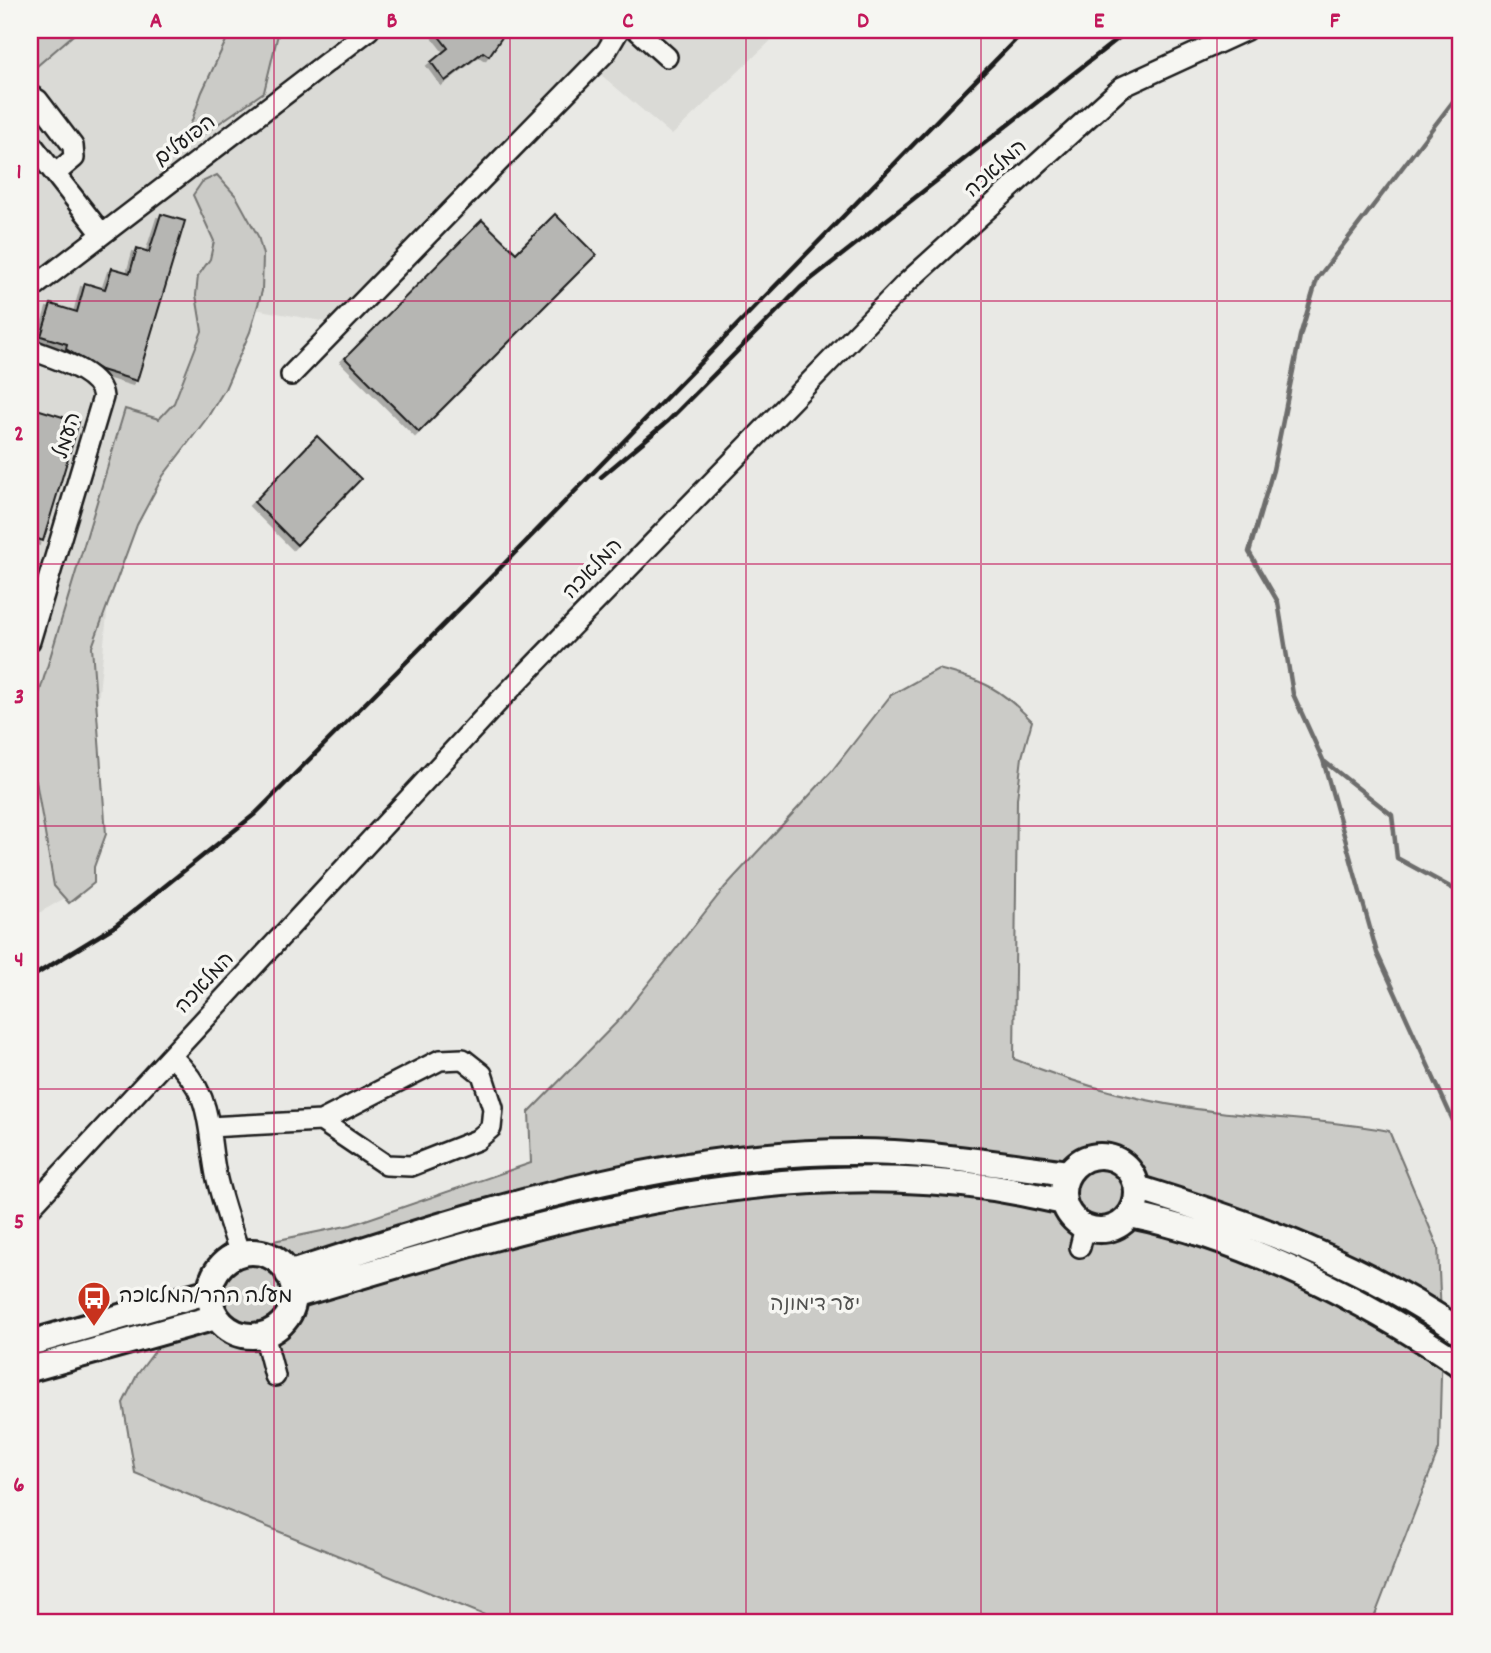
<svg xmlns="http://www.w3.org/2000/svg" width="1491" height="1653" font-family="Dekko,'Playpen Sans Hebrew',sans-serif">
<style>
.built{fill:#dadad6}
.green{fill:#cbcbc7;stroke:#747472;stroke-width:2}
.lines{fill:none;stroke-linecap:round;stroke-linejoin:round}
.stream{stroke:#6d6d6c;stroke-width:4.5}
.building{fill:#b6b6b3;stroke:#1c1c1c;stroke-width:2;filter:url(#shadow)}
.minor-casing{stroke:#1c1c1c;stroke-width:24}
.major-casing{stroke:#1c1c1c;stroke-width:30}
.path{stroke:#1c1c1c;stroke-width:2.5;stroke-dasharray:2 5;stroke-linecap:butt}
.minor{stroke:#f6f6f2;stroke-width:19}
.major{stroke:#f6f6f2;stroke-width:24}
.rail{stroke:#1c1c1c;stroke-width:4.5}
.grid{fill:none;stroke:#c2185b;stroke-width:2;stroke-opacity:0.55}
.labels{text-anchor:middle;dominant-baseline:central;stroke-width:7;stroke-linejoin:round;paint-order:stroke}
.street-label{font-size:21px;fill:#1c1c1c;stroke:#f6f6f2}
.poi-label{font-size:21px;fill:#1c1c1c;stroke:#f6f6f2;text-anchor:start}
.park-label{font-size:21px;fill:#51514f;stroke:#f6f6f2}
.neatline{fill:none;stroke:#c2185b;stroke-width:2.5}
.grid-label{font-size:23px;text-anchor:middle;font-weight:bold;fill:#c2185b}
</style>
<defs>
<filter id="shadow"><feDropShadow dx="-4" dy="4" stdDeviation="0" flood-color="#0004"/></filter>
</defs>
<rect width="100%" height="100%" fill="#e9e9e5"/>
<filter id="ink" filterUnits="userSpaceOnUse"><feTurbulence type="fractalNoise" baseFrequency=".0143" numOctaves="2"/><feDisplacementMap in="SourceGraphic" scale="14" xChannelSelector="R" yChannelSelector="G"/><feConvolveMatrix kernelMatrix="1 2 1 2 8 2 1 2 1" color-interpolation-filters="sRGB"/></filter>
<g filter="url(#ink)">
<path class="built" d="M 30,30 L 782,30 L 672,135 L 593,68 L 333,323 L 238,306 L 115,535 L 79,890 L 30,918 Z"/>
<path class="green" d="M 30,30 L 79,30 L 30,72 Z
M 231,30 L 279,30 L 264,92 L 182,149 L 202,92 Z
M 217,175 L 236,196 L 258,236 L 263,255 L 262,291 L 250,332 L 225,389 L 207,418 L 163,476 L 137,525 L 92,647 L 106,834 L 94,867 L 94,883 L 69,903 L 54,886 L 36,781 L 30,782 L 30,724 L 125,409 L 159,419 L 174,403 L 202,331 L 196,295 L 198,276 L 210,259 L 214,241 L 193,195 L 202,182 Z
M 938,669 C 983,680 1000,688 1032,721 L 1022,757 L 1017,799 L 1014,1059 C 1080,1086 1149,1104 1220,1112 C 1276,1119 1334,1120 1389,1131 L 1438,1247 L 1442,1340 L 1439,1449 L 1372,1623 L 504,1623 L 135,1473 L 123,1403 L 137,1375 L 192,1302 L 259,1244 L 351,1225 L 531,1163 L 529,1112 L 621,1018 L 725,887 L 831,772 L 891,695 Z"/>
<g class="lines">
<path class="stream" d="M 1461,91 L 1317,279 L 1300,336 L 1273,470 L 1249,552 L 1278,602 L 1293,694 L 1323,760 L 1377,953 L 1461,1138
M 1325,762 L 1392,815 L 1397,858 L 1461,893"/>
</g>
<path class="building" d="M 434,30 L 507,30 L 489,56 L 483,52 L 445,81 L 431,62 L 448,48 Z
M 161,214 L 185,221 L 137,381 L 101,370 L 66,349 L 67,344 L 41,336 L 51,304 L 77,312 L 85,283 L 105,289 L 112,268 L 130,273 L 137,248 L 149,252 Z
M 555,214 L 596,255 L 419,432 L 345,358 L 482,220 L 516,253 Z
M 30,407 L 79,422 L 43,541 L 30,536 Z
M 317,436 L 361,479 L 297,545 L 254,502 Z"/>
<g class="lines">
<defs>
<path id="minor" d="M 637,30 L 667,57
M 30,95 L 38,100 L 73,146 L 74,158 L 55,174
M 30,142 L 102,234
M 30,290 L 369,30
M 30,349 C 51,358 101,370 103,397 L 30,641
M 291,375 L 606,52 L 619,30
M 171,1056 C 214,1096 206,1122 216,1175 C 222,1202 231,1228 240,1254
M 209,1127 L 321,1121 L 440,1060 L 463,1059 L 482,1074 L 493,1108 L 491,1128 L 477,1140 L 411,1166 L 386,1165 L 321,1121
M 30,1208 L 500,700 L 905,284 L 1122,87 L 1246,30
M 1080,1247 L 1085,1227
M 264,1334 L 275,1376"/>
<path id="major" d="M1063 1193a37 37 0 1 1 74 0a37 37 0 1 1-74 0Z
M 1137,1188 C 1254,1224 1359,1262 1461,1332
M 1130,1215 C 1245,1238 1365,1300 1461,1365
M210 1294a42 42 0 1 1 84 0a42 42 0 1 1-84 0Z
M 288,1274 C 483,1211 686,1143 894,1153 C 952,1156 1010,1166 1068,1173
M 293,1296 C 516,1230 750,1154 986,1187 C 1012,1190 1038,1197 1064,1202
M 30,1343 L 210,1291
M 30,1369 L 216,1317"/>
</defs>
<use href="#minor" class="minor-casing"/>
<use href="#major" class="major-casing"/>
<path class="path" d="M 1100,1244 L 1127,1235
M 219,1338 L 249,1347
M 282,1338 L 300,1316"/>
<use href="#minor" class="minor"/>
<use href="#major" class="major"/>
<path class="rail" d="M 601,477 L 668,421 L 801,287 L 1129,30
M 30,978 L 115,926 L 255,814 L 503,565 L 1025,30"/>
</g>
</g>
<path class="grid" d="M 274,30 L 274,1623M 510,30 L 510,1623M 746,30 L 746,1623M 981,30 L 981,1623M 1217,30 L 1217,1623M 30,301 L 1461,301M 30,564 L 1461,564M 30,826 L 1461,826M 30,1089 L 1461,1089M 30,1352 L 1461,1352"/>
<defs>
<symbol id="bus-pin" viewBox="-11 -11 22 30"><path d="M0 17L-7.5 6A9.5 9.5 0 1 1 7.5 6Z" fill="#c8321e" stroke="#f6f6f2"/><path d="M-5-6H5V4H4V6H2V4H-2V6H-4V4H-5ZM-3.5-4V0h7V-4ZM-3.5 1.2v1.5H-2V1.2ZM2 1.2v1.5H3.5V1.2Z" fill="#fff"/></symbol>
</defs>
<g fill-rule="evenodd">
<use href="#bus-pin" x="75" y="1279" width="38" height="52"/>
</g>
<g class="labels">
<g class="street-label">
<text transform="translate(186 142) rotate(-37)">הפועלים</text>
<text transform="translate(997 170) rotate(-42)">המלאכה</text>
<text transform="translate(69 436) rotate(-73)">העמל</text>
<text transform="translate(594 570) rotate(-46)">המלאכה</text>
<text transform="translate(206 984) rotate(-47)">המלאכה</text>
</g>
<g class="poi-label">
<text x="119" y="1298">מעלה ההר/המלאכה</text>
</g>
<g class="park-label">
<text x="815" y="1306">יער דימונה</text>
</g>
</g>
<rect width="1491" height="1653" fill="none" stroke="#f6f6f2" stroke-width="77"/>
<rect x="38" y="38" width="1414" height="1576" class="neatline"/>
<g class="grid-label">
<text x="156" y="27">A</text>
<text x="392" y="27">B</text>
<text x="628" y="27">C</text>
<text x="863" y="27">D</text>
<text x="1099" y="27">E</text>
<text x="1335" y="27">F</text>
<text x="19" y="178">1</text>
<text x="19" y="440">2</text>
<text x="19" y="703">3</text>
<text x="19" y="966">4</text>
<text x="19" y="1228">5</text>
<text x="19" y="1491">6</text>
</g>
</svg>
